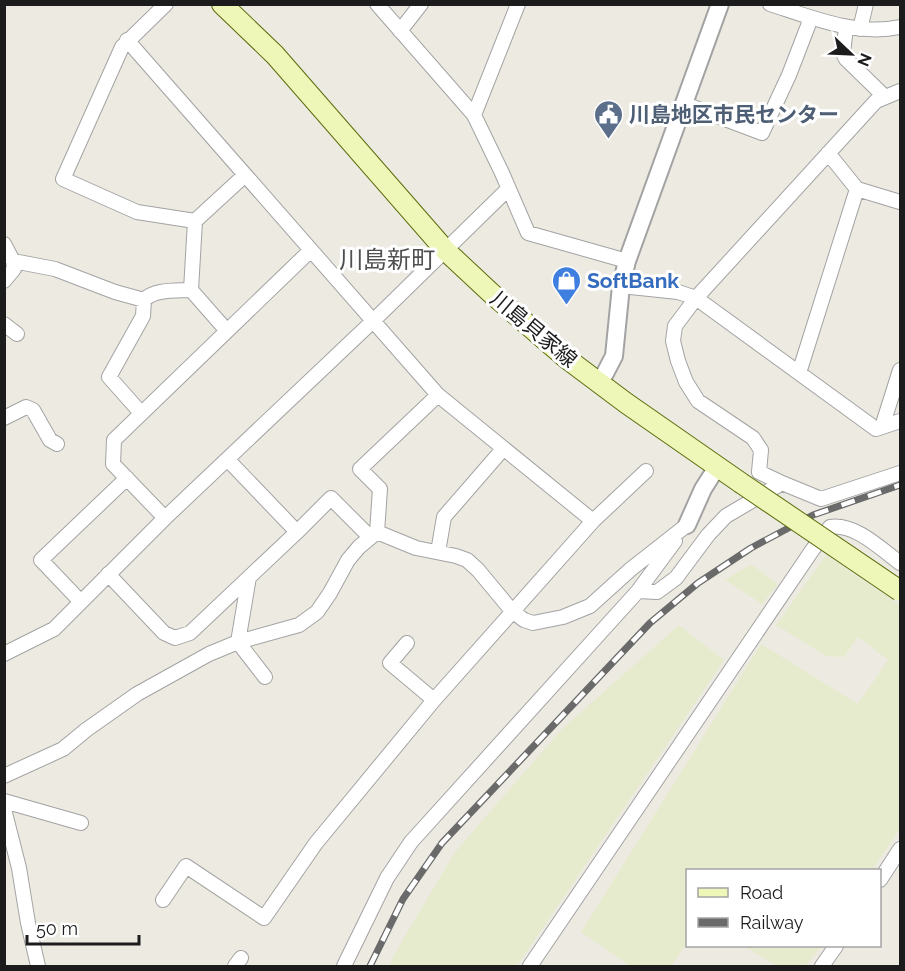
<svg xmlns="http://www.w3.org/2000/svg" width="905" height="971" font-family="Raleway,'Noto Sans JP',sans-serif">
<style>
.farmland{fill:#e7ebce}
.lines{fill:none;stroke-linecap:round;stroke-linejoin:round}
.minor-casing{stroke:#a3a3a3;stroke-width:16}
.tertiary-casing{stroke:#a3a3a3;stroke-width:20}
.secondary-casing{stroke:#5a6d0a;stroke-width:22}
.minor{stroke:#fff;stroke-width:14}
.tertiary{stroke:#fff;stroke-width:16}
.secondary{stroke:#eef6b8;stroke-width:20}
.rail-casing{stroke:#6a6a6a;stroke-width:7}
.rail{stroke:#fff;stroke-width:4.5;stroke-dasharray:14;stroke-linecap:butt}
.secondary-bridge-casing{stroke:#5a6d0a;stroke-width:22;stroke-linecap:butt}
.secondary-bridge{stroke:#eef6b8;stroke-width:20}
.labels{text-anchor:middle;dominant-baseline:central;stroke-width:6;stroke-linejoin:round;paint-order:stroke}
.service-label{font-size:21px;font-weight:bold;fill:#4e5e75;stroke:#fff;text-anchor:start}
.shop-label{font-size:21px;font-weight:bold;fill:#366cbe;stroke:#fff;text-anchor:start}
.street-label{font-size:21px;fill:#1c1c1c;stroke:#fff}
.quarter-label{font-size:24px;fill:#4f4f4f;stroke:#fff}
</style>
<rect width="100%" height="100%" fill="#edeae2"/>
<path class="farmland" d="M 826,555 L 900,605 L 900,829 L 872,870 L 688,870 L 687,943 L 671,966 L 630,966 L 581,932 L 761,644 L 858,704 L 888,660 L 858,637 L 844,657 L 826,656 L 776,625 Z
M 751,564 L 778,584 L 762,604 L 725,580 Z
M 679,625 L 724,660 L 517,966 L 390,966 L 392,958 L 455,852 L 562,729 Z
M 744,946 L 821,946 L 806,966 L 777,966 Z"/>
<g class="lines">
<defs>
<path id="minor" d="M 166,4 L 122,47 L 63,179 L 137,212 L 195,221 L 245,175
M 377,4 L 474,115 L 502,173 L 528,233 L 627,261
M 770,4 C 813,18 856,36 900,27
M 846,28 L 843,53 L 846,59 L 885,97
M 860,29 L 866,4
M 400,31 L 421,4
M 127,40 L 438,395 L 593,521
M 685,104 L 762,133 L 789,75 L 811,18
M 474,115 L 518,4
M 828,153 L 857,189 L 900,202
M 195,221 L 191,290 L 227,331
M 4,244 L 13,261 L 14,269 L 4,281
M 13,261 L 55,269 L 115,292 L 144,300
M 621,286 L 678,292 L 696,298 L 876,429 L 900,421
M 4,324 L 17,334
M 799,373 L 857,189
M 141,413 L 109,377 L 143,316 L 144,300 C 155,289 175,291 191,290
M 4,418 L 26,407 L 33,410 L 50,440 L 57,444
M 882,427 L 900,370
M 782,483 L 759,472 L 761,450 L 753,438 L 698,401 L 686,382 L 678,361 L 673,341 L 675,326 L 696,298 L 876,101 L 900,91
M 165,518 L 113,464 L 114,440 L 311,250
M 297,532 L 331,498 L 370,537
M 377,532 L 380,489 L 360,469 L 438,395
M 438,552 L 444,517 L 503,449
M 108,574 L 164,633 L 175,638 L 190,633 L 297,532 L 228,460
M 249,577 L 238,642 L 265,677
M 638,591 L 657,592 L 676,578 L 708,535 L 726,516 L 782,483 L 821,499 L 900,473
M 81,602 L 41,560 L 127,478
M 407,643 L 390,663 L 434,700
M 4,654 L 54,629 L 165,518 L 373,321 L 508,189
M 4,776 L 63,749 L 86,730 L 137,694 L 209,654 L 238,642 L 299,625 L 317,612 L 330,593 L 348,560 L 359,547 L 377,532 L 416,548 L 456,556 L 467,560 L 478,570 L 512,611 L 524,620 L 533,623 L 563,617 L 590,606 L 631,569 L 687,525
M 4,801 L 81,823
M 4,809 L 19,868 L 28,923 L 38,966
M 880,880 L 900,849
M 163,900 L 186,866 L 264,918 L 316,843 L 434,700 L 593,521 L 646,471
M 235,966 L 241,958
M 344,966 L 387,878 L 411,842 L 638,591 L 675,541
M 530,966 L 813,549 L 830,527 C 855,523 881,549 900,563
M 822,966 L 836,946"/>
<path id="tertiary" d="M 600,383 L 614,356 L 621,286 L 627,261 L 720,4
M 687,525 L 703,489 L 717,467"/>
<path id="secondary" d="M 222,4 L 275,55 L 446,251 L 491,293 L 566,358 L 626,403 L 741,483"/>
</defs>
<use href="#minor" class="minor-casing"/>
<use href="#tertiary" class="tertiary-casing"/>
<use href="#secondary" class="secondary-casing"/>
<use href="#minor" class="minor"/>
<use href="#tertiary" class="tertiary"/>
<use href="#secondary" class="secondary"/>
<defs>
<path id="rail" d="M 370,966 L 403,899 L 442,843 L 650,623 L 698,583 L 751,548 L 813,515 L 900,485"/>
</defs>
<use href="#rail" class="rail-casing"/>
<use href="#rail" class="rail"/>
<defs>
<path id="secondary-bridge" d="M 741,483 L 900,591"/>
</defs>
<use href="#secondary-bridge" class="secondary-bridge-casing"/>
<use href="#secondary-bridge" class="secondary-bridge"/>
</g>
<defs>
<symbol id="civic-pin" viewBox="-11 -11 22 30"><path d="M0 17L-7.5 6A9.5 9.5 0 1 1 7.5 6Z" fill="#5c6f8a" stroke="#fff"/><path d="M-.6-6.5H3V-4.5H.6V-3L4-1V1h2V6H-6V1h2V-1L-.6-3ZM-1.2 2.5V6h2.4V2.5Z" fill="#fff"/></symbol>
<symbol id="shop-pin" viewBox="-11 -11 22 30"><path d="M0 17L-7.5 6A9.5 9.5 0 1 1 7.5 6Z" fill="#3f7fe0" stroke="#fff"/><path d="M-5-2.5h2.3a2.7 3.5 0 0 1 5.4 0H5L5.5 6h-11ZM-1.5-2.5h3a1.5 2.3 0 0 0-3 0Z" fill="#fff"/></symbol>
</defs>
<g fill-rule="evenodd">
<use href="#civic-pin" x="592" y="98" width="33" height="45"/>
<use href="#shop-pin" x="550" y="264" width="33" height="45"/>
</g>
<g class="labels">
<g class="service-label">
<text x="629" y="114">川島地区市民センター</text>
</g>
<g class="shop-label">
<text x="587" y="280">SoftBank</text>
</g>
<g class="street-label">
<text transform="translate(534 329) rotate(40)">川島貝家線</text>
</g>
<g class="quarter-label">
<text x="387" y="259">川島新町</text>
</g>
</g>
<rect width="905" height="971" fill="none" stroke="#1c1c1c" stroke-width="12"/>
<rect x="686" y="869" width="195" height="78" fill="#ffffff" stroke="#a4a4a4" stroke-width="1.5"/>
<rect x="698" y="888" width="30" height="9" fill="#eef6b8" stroke="#a4a4a4" stroke-width="1.5"/>
<text x="740" y="899" font-size="18" fill="#1c1c1c">Road</text>
<rect x="698" y="918" width="30" height="9" fill="#6a6a6a" stroke="#a4a4a4" stroke-width="1.5"/>
<text x="740" y="929" font-size="18" fill="#1c1c1c">Railway</text>
<g transform="translate(851 54) rotate(113)" stroke="#ffffff" stroke-width="4.5" paint-order="stroke">
<path d="M0-4.5L10 22L0 15L-10 22Z" fill="#1c1c1c"/>
<text y="-9" font-size="16" font-weight="bold" text-anchor="middle" fill="#1c1c1c">N</text>
</g>
<path d="M27 935v9h112v-9" fill="none" stroke="#1c1c1c" stroke-width="3"/>
<text x="36" y="935" font-size="18" fill="#1c1c1c" stroke="#ffffff" stroke-width="4.5" paint-order="stroke">50 m</text>
</svg>
